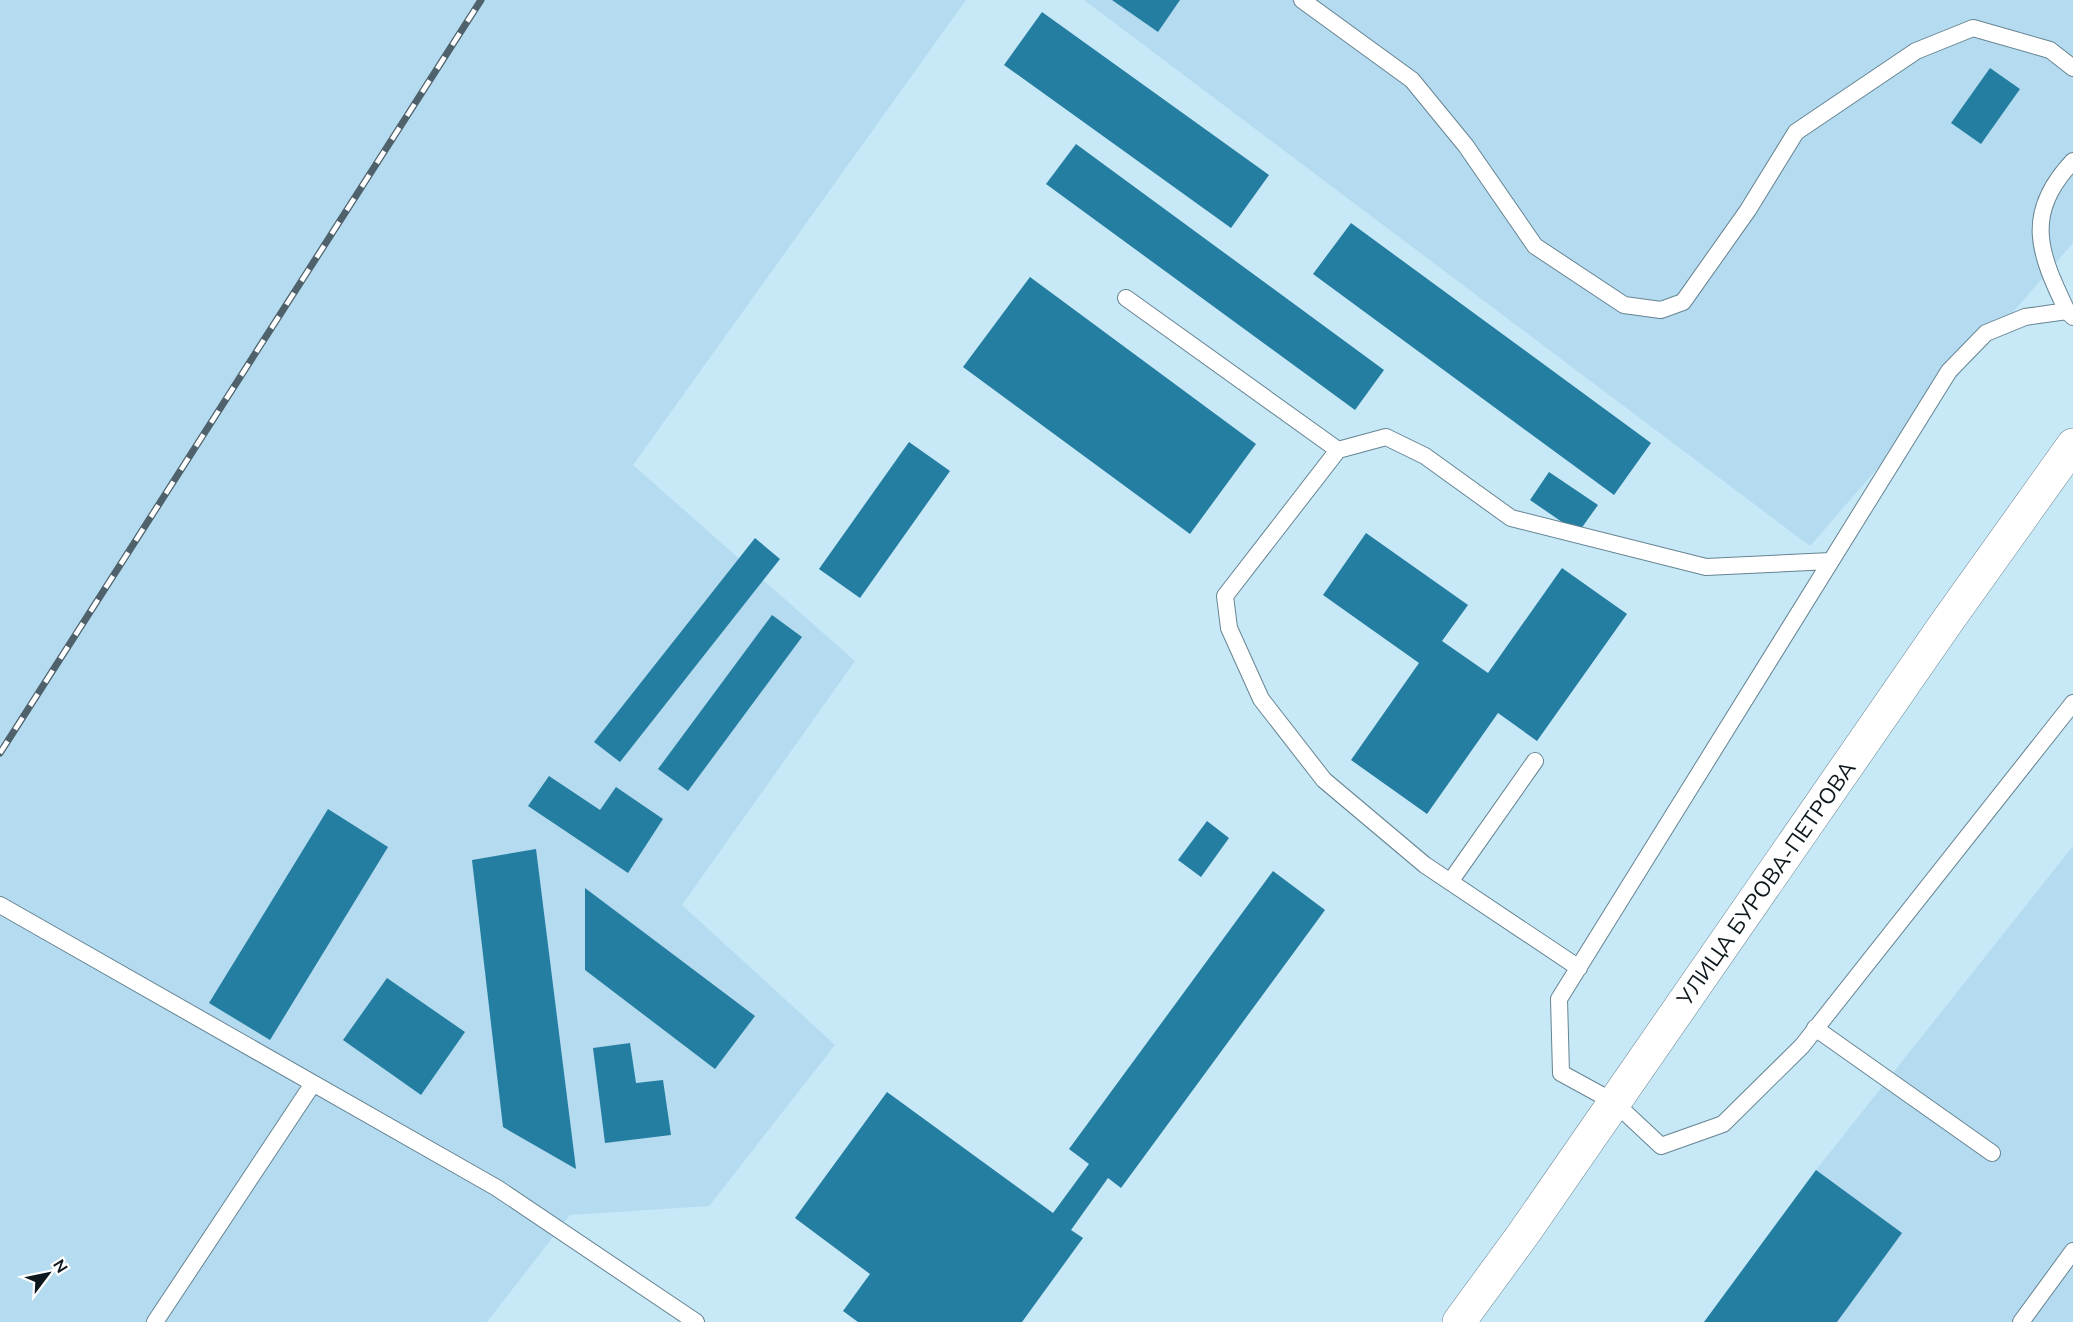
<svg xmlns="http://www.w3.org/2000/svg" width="2073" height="1322" font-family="Mulish,sans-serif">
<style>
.built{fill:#b4dbef}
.building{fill:#247ea1}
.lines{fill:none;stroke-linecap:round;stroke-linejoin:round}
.service-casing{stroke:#668492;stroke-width:18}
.secondary-casing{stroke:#668492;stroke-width:34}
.service{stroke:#fff;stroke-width:16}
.secondary{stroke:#fff;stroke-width:33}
.rail-casing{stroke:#4f626b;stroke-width:7}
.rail{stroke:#fff;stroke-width:4.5;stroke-dasharray:14;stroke-linecap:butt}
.labels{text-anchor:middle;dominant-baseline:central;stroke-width:4.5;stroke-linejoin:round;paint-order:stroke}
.street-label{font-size:22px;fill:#0d181e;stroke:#fff}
</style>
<rect width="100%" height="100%" fill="#c7e8f7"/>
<path class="built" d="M 0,0 L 966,0 L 633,465 L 855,661 L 682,905 L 835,1045 L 709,1206 L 570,1215 L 487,1322 L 0,1322 Z
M 1084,0 L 2073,0 L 2073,243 L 1810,546 Z
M 2073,846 L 2073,1322 L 1704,1322 L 1816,1170 Z"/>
<path class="building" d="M 1112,0 L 1180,0 L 1158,32 Z
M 1042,12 L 1269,175 L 1231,228 L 1004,65 Z
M 1990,68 L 2020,89 L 1981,144 L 1951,123 Z
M 1076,144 L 1384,370 L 1355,410 L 1046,184 Z
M 1351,223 L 1651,443 L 1614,495 L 1313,274 Z
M 1030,277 L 1256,444 L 1190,534 L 963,367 Z
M 909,442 L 950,471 L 860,598 L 819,569 Z
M 1549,472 L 1598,505 L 1578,533 L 1530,500 Z
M 1366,533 L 1468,605 L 1442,641 L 1488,673 L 1562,568 L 1627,614 L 1537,741 L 1498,713 L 1427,814 L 1351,760 L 1419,663 L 1323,595 Z
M 755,538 L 780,559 L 620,762 L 594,742 Z
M 772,615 L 802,637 L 688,791 L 658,769 Z
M 549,776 L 600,810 L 616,787 L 663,819 L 628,873 L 528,806 Z
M 328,809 L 388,847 L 270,1040 L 209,1003 Z
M 1207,821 L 1229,838 L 1201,877 L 1178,860 Z
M 536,849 L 576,1169 L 503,1127 L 472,860 Z
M 1273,871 L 1325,910 L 1121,1188 L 1108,1178 L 1071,1230 L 1083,1238 L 1022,1322 L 858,1322 L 843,1311 L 870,1274 L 795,1218 L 887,1092 L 1053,1213 L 1089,1164 L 1069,1149 Z
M 585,888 L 755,1016 L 715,1069 L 585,970 Z
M 387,978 L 465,1032 L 421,1095 L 343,1040 Z
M 630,1043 L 636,1083 L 663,1080 L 671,1135 L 605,1143 L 593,1048 Z
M 1816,1170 L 1902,1233 L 1837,1322 L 1704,1322 Z"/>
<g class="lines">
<defs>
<path id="service" d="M 1302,0 L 1412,80 L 1466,146 L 1535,246 L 1624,305 L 1661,310 L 1683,302 L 1748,210 L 1796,132 L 1916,51 L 1973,28 L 2050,50 L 2073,68
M 1126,298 L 1338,450 L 1386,437 L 1425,456 L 1511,518 L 1706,567 L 1831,561
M 2067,311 C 2039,253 2023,214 2073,161
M 2073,317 L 2067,311 L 2025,317 L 1986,333 L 1949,371 L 1559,999 L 1561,1073 L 1614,1102 L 1661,1146 L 1723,1124 L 1802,1046 L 2073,703
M 1338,450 L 1225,596 L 1229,628 L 1261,699 L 1324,780 L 1425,865 L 1579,968
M 1450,882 L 1535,761
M 0,905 L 497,1188 L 696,1322
M 1815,1028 L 1992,1153
M 155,1322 L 312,1085
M 2021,1322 L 2073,1251"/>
<path id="secondary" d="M 1459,1322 L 1524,1233 L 1944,626 L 2073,445"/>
</defs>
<use href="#service" class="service-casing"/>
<use href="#secondary" class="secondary-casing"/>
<use href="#service" class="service"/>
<use href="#secondary" class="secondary"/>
<defs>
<path id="rail" d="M 0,753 L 481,0"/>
</defs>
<use href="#rail" class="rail-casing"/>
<use href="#rail" class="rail"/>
</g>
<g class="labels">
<g class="street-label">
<text transform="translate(1766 883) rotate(-55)">УЛИЦА БУРОВА-ПЕТРОВА</text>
</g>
</g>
<g transform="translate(48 1274) rotate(58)" stroke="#ffffff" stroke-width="4.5" paint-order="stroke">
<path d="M0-4.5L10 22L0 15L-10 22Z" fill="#0d181e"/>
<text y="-9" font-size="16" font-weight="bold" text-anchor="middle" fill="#0d181e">N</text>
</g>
</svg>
